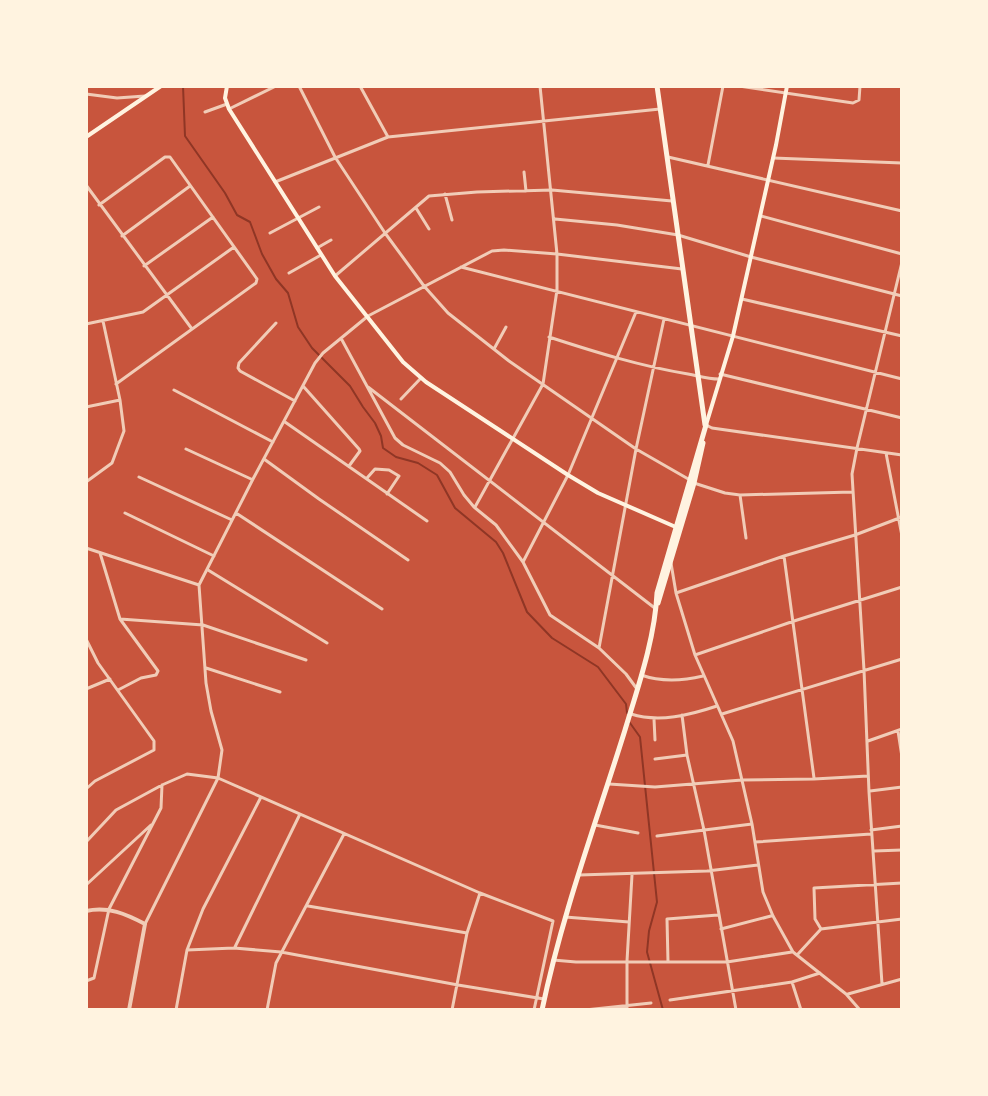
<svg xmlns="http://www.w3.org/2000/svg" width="988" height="1096" font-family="'PT Serif',serif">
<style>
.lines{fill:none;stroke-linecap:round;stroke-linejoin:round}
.stream{stroke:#8f3625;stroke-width:2}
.minor{stroke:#f1ccb7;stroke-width:3}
.tertiary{stroke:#f1ccb7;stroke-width:4}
.secondary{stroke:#fff3e0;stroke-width:4}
.primary{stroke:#fff3e0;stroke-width:5}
</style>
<rect width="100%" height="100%" fill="#c8553d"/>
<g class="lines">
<path class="stream" d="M 183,86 L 185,136 L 225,193 L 237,215 L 250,222 L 262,254 L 276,279 L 288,293 L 298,327 L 312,348 L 350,386 L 363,407 L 375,423 L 381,436 L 383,448 L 396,457 L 418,463 L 437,475 L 455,508 L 496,542 L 503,553 L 527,612 L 552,638 L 598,667 L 626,704 L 627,713
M 630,723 L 640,737 L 657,902 L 649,931 L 647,952 L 663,1010"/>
<path class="minor" d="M 299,86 L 335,157 L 385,233 L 424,286 L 448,313 L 509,361 L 636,449 L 697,484 L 725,493 L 740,495 L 852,492
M 360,86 L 388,137
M 739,86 L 853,103 L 859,100 L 860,86
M 86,94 L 117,98 L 145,96
M 229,109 L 276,86
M 205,112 L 227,104
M 668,157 L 902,211
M 773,158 L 902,163
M 708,165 L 723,86
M 524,172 L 526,191
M 275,182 L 388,137 L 660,109
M 86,185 L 192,329
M 445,194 L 452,220
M 99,205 L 165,157 L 170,157 L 257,279 L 256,283 L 116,384
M 416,208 L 429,229
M 761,216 L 902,254
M 555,219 L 617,225 L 678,235 L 751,257 L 902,296
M 270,233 L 319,207
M 122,236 L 190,186
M 317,248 L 331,240
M 144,266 L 213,217
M 461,267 L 902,379
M 289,273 L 321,255
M 335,276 L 429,196 L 477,192 L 552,190 L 672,201
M 742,299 L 902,336
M 276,323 L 239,363 L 238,368 L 240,371 L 295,401
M 86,324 L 143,312 L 234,247
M 549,337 C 595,352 640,366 688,374 C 699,376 707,379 719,379
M 342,340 L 395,438 L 403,445 L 440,463 L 450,472 L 464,495 L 474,507 L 496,525 L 523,562 L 550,615 L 599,648 L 626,674 L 637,689
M 494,349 L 506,327
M 720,374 L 902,418
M 303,386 L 359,449 L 360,451 L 349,466
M 368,387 L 656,609
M 174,390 L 273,442
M 401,399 L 421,378
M 86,407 L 120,400
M 285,422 L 427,521
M 706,425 L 712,428 L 902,455
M 186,449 L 251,479
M 886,453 L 902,536
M 264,459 L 319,499 L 408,560
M 139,477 L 232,520
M 367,478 L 375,469 L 389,470 L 399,476 L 387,494
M 86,482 L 112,463 L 124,431 L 120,400 L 103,321
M 740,495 L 746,538
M 475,507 L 543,384 L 557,290 L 557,254 L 540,86
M 125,513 L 214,556
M 236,513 L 382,609
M 86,548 L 199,585
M 100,553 L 120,619 L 158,671 L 156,675 L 141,678 L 118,690
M 784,556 L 814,778
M 523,562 L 568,475 L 636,312
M 671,563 L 676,593 L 695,655 L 733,741 L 752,824 L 763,892 L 773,916 L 793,952 L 846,994 L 860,1010
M 208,570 L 327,643
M 676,593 L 784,556 L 855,535 L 902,517
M 120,619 L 203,625 L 306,660
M 86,639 L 98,663 L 154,741 L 154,750 L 95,781 L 86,789
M 599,648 L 636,449 L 664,319
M 695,655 L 794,621 L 902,587
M 206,668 L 280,692
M 641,675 C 661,682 682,681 703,676
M 86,689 L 110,679
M 631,714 C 659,723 690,715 717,706
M 722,714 L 902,659
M 682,715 L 687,755 L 704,830 L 736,1010
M 654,719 L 655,740
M 898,731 L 902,757
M 868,741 L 902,729
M 655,759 L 687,755
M 609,784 L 655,787 L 742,780 L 814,779 L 868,776
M 870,791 L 902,787
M 595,825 L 638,833
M 871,830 L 902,826
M 657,836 L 752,824
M 86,842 L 116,810 L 162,785 L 187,774 L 218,778 L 480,893 L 553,921 L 534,1010
M 755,842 L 871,834
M 874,851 L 902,850
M 579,875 L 707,871 L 758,865
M 86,885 L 151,825
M 308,906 L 467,933
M 565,917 L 629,922
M 145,924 L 218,778 L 222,750 L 211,711 L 206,683 L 199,585 L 253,479 L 315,363 L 323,353 L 368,316 L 492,251 L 504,250 L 557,254 L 682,269
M 721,929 L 771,916
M 821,929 L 815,919 L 814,888 L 902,883
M 235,947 L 300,814
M 187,950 L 234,948 L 281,952 L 458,985 L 544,999
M 798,954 L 821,929 L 902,919
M 553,960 L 576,962 L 727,962 L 792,952
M 668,962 L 667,919 L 718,915
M 86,981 L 94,978 L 109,909 L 161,808 L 162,785
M 792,982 L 801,1010
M 882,984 L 869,792 L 864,670 L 852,474 L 857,448 L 902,262
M 848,994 L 902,979
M 670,1000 L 792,982 L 820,973
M 176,1010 L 187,950 L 203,909 L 261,797
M 267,1010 L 276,963 L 344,834
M 452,1010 L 467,933 L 480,893
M 585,1010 L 651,1003
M 627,1010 L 627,961 L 632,875"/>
<path class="tertiary" d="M 86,911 C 108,906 126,914 145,924 L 129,1010"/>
<path class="secondary" d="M 227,86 L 225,98 L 229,109 L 335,276 L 403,362 L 426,382 L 568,475 L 598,493 L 678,528
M 86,137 L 161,86
M 706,425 L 733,336 L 776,145 L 787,86"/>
<path class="primary" d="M 657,86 L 705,425
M 658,603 L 694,483 L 703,443
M 542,1010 C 562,914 596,823 625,730 C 638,687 655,638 657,593 L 706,425"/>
</g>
<rect width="988" height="1096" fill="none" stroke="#fff3e0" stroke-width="176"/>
</svg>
